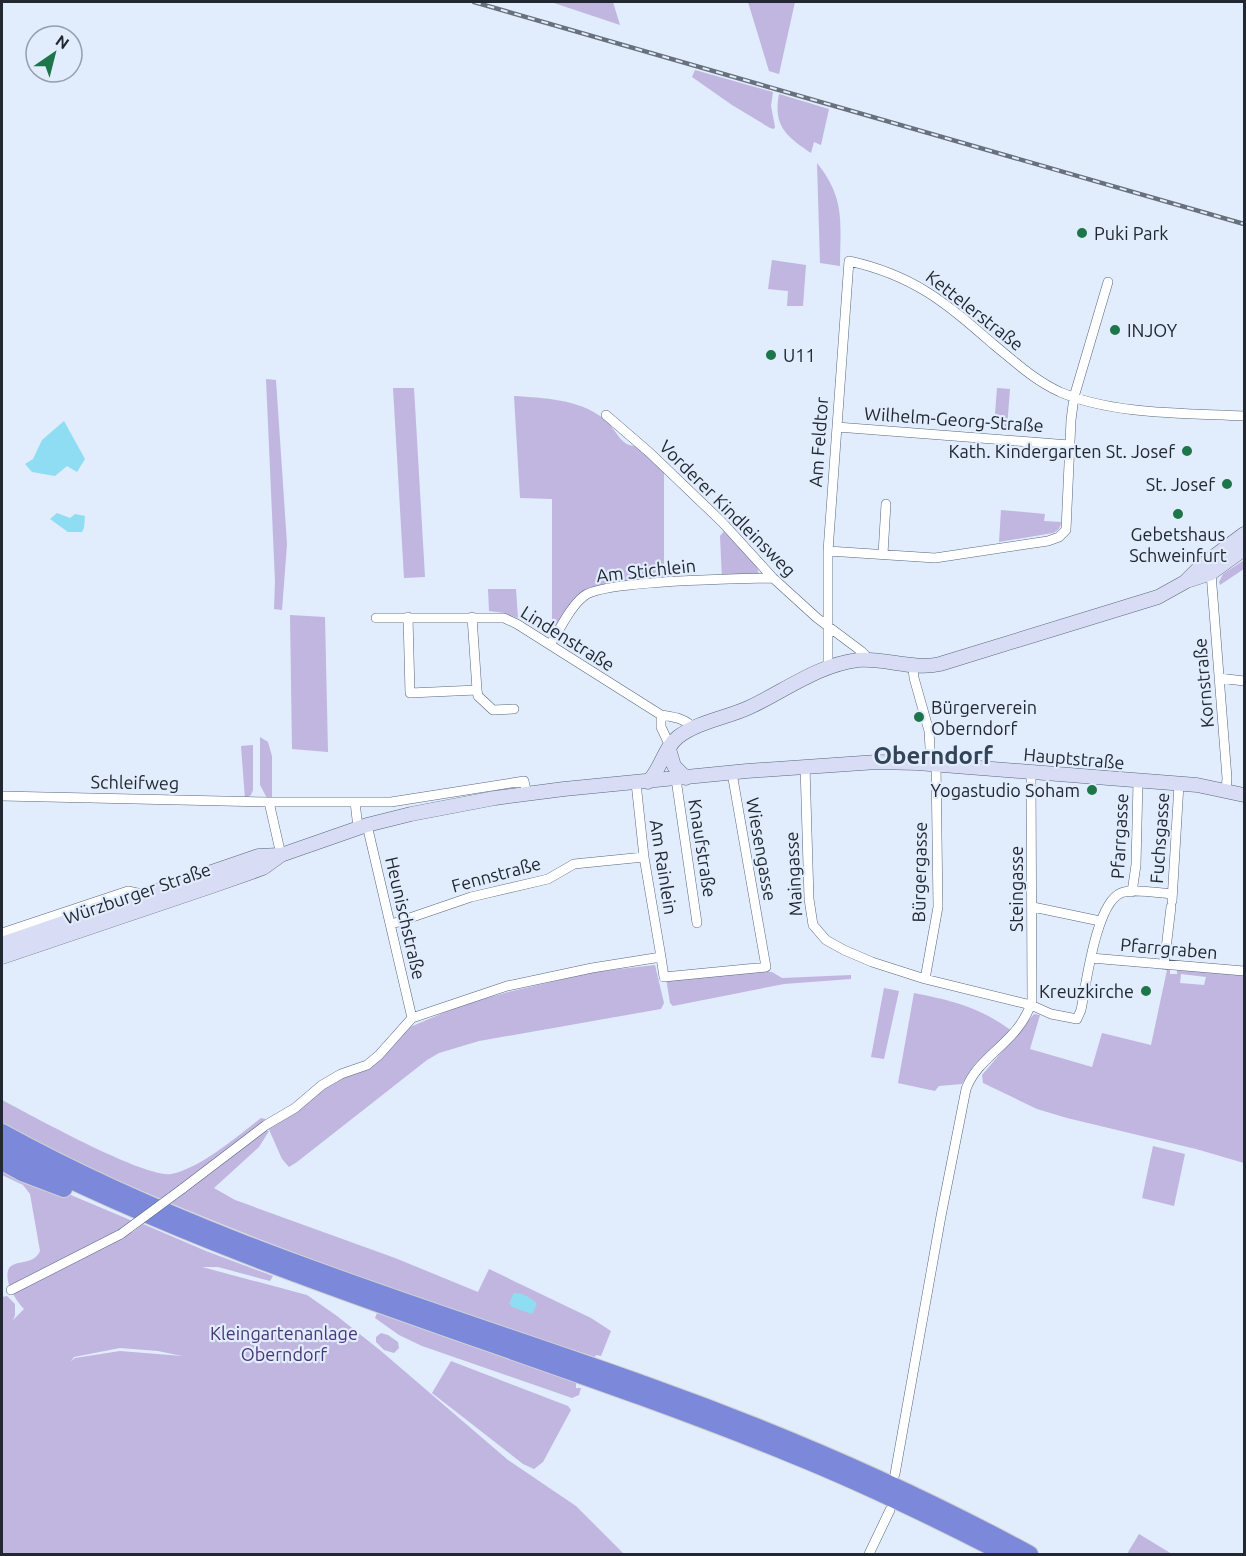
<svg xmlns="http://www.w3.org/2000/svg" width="1246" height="1556" font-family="Ubuntu,sans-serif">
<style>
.green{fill:#c0b6e0;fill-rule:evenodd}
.water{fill:#8fddf2}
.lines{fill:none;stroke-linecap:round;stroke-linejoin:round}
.minor-casing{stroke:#57687e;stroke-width:10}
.secondary-casing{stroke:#57687e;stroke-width:15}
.motorway-casing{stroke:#ced0d2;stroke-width:18}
.minor{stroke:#fff;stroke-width:9}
.secondary{stroke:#d8dcf4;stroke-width:14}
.motorway{stroke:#7c89da;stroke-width:16}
.rail-casing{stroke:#68707c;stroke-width:4.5}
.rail{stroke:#e1ecfc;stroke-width:2;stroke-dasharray:7;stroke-linecap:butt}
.minor-bridge-casing{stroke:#57687e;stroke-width:10;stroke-linecap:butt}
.minor-bridge{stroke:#fff;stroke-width:9}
.poi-dot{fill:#1d764a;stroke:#e1ecfc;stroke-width:2}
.labels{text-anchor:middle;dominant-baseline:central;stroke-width:4.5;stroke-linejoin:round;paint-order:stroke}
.poi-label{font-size:18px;fill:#212832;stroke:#e1ecfc;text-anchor:start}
.street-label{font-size:18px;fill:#212832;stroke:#e1ecfc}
.park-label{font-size:18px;fill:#493478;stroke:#e1ecfc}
.district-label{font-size:24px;font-weight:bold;fill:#334358;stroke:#e1ecfc}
</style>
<rect width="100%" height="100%" fill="#e1ecfc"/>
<path class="green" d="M 551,2 L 613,2 L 620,25 Z
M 748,2 L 795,2 L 779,74 L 769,71 Z
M 695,70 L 773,92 L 771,106 L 775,127 L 774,129 L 770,128 L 732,105 L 692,77 Z
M 779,94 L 829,109 L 821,145 L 814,142 L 811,153 C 786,136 773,126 779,94 Z
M 817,163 C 846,199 840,223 840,266 L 820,263 Z
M 772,260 L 806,265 L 803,306 L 787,306 L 788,291 L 768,289 Z
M 266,379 L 276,380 L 287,544 L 282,610 L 274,609 L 275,581 Z
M 393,388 L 414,388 L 425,577 L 404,578 Z
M 997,388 L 1010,389 L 1007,428 L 994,427 Z
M 514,396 C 544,398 578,399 603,418 C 616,427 619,447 637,446 L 664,472 L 664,581 C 640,582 594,578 577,597 C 567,608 561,622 554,634 L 552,633 L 552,499 L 520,498 Z
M 1001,510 L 1045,514 L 1044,521 L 1061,522 C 1061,527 1058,531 1053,533 L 999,542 Z
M 725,530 L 756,564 L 759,574 L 756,577 L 722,579 L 720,536 Z
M 1244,560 L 1244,569 L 1220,585 L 1219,582 L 1223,574 Z
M 488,589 L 516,589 L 518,618 L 504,613 L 489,611 Z
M 290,615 L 325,617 L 328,752 L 292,749 Z
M 260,737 L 268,742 L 272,756 L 272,800 L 268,800 L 260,785 Z
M 253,745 L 253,790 L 251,795 L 245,799 L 241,746 Z
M 655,965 L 664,1003 L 661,1009 L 479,1041 L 439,1053 L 427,1060 L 297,1162 L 289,1167 L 282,1159 L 267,1125 L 322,1086 L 367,1066 L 403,1030 L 462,1005 L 508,992 L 594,972 Z
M 757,970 L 772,972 L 782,978 L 851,975 L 851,979 L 784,984 L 673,1006 L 670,1003 L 666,978 Z
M 1167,970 L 1170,970 L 1170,974 L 1177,974 L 1177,970 L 1244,974 L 1244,1163 L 1196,1149 L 1067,1118 L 1037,1109 L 983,1083 L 982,1075 L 1034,1014 L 1040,1015 L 1030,1049 L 1092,1067 L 1102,1033 L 1151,1045 ZM 1181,974 L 1206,977 L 1204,985 L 1180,983 Z
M 884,988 L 899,991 L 884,1059 L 871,1057 Z
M 914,993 C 954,1001 979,1007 1012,1031 L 975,1064 L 962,1084 L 939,1086 L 935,1091 L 898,1083 Z
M 2,1100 C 31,1115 144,1178 171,1174 C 199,1169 238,1136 261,1118 L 265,1119 L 266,1123 L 161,1199 L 95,1171 L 2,1124 Z
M 264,1131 L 269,1131 L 259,1147 L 214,1188 L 235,1200 L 395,1258 L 478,1292 L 489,1269 L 591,1318 L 611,1331 L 601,1356 L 596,1355 L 595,1357 C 451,1311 309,1261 170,1203 Z
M 1153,1146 L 1185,1154 L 1174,1206 L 1142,1198 Z
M 2,1166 L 135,1222 L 120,1234 L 133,1232 L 143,1224 L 206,1251 L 273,1276 L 270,1281 L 218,1267 L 202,1267 L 307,1295 L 337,1316 L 381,1351 L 508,1460 L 576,1506 L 624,1554 L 2,1554 L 2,1297 L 7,1296 L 15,1304 L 15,1315 L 13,1320 L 24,1309 C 17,1302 13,1294 9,1285 C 0,1252 32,1271 40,1251 L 30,1194 L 23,1185 L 2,1175 ZM 120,1348 L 158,1351 L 182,1356 L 120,1351 L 75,1358 L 71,1361 L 74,1357 Z
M 377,1313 L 576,1383 L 576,1388 L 581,1388 L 579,1395 L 572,1398 L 422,1346 L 399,1335 L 375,1318 Z
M 381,1333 L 388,1335 L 398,1342 L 399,1348 L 394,1353 L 384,1350 L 376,1342 L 376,1337 Z
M 451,1361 L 568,1406 L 571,1410 L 543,1462 L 534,1469 L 523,1464 L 432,1393 Z
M 1139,1534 L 1172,1554 L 1127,1554 Z"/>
<path class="water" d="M 64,421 L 85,459 L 77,472 L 67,466 L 55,476 L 32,472 L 25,464 L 33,459 L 42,440 Z
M 57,513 L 70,518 L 75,514 L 85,516 L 84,528 L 82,532 L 68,532 L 50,519 Z
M 514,1293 C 522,1292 532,1298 537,1304 L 532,1314 L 512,1307 L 509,1303 Z"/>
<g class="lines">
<defs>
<path id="minor" d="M 606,415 L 650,453 L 722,522 L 773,578 L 817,618 L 861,651 L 870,660
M 837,427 L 1069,445
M 828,551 L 935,558 L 1048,541 L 1059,537 L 1066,530 L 1071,420 L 1074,397 L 1108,282
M 883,554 L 886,504
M 1211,573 L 1227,778 L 1226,790
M 408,617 L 410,693 L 477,690 L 472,617
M 376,618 L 504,618 L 517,624 L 661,715 C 673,717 686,718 694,729
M 550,645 C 560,629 570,607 584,596 C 604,580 740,579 773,578
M 828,667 L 828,551 L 849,261 C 913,275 945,302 993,344 C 1014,361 1034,380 1060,392 C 1113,415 1187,413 1244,416
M 913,667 L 914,678 L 929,731 L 931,764
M 1219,678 L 1244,681
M 477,690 L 478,696 L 493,710 L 514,709
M 661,715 L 661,727 L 670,746
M 805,766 L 809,899 L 813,925 L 826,940 L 844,950 L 872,962 L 925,979 L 1031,1005 L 1051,1014 L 1077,1019 L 1081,1010 C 1086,985 1096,903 1121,893 C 1131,888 1160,893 1172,894
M 676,779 L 697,923
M 636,783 L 644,857 L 661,957
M 2,796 L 269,802 L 391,802 L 524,781 L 527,794
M 269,802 L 281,855
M 355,802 L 358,828
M 367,825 L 412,1018
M 1132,892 L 1136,865 L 1138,782
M 1172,901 L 1179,784
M 1033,907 L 1100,921
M 392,924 L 471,897 L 548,879 L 574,864 L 644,857
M 2,933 L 128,891 L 137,893 L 139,898
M 1091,958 L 1244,971
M 1164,965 L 1171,907
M 925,979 L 938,907 L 936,764
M 412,1018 L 507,986 L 592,968 L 661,957 L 664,977 L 766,967 L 732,773
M 182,1189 L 266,1125 L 295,1108 L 322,1085 L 341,1074 L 367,1065 L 379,1055 L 412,1018
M 11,1290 L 121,1234
M 895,1474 L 941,1216 L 966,1089 C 979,1054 1019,1043 1032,1001 L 1031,773
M 869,1554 L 890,1510"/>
<path id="secondary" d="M 1190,580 L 1211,573 L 1244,549
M 669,749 L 674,766 L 686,778
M 648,782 C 661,769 664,748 678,737 C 699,721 727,718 750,707 C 786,690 818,665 858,660 C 886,658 912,670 940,664 L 1158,597 L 1185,582 L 1201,566 L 1244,534
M 2,944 L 258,856 L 279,855
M 2,957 L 212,886 L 263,868 L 281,855 L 367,825 L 411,814 L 495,798 L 564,789 L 747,771 L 877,762 L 917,763 L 1197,785 L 1244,795"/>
<path id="motorway" d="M 2,1132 C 205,1244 430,1307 647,1385 C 779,1432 907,1487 1030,1554
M 2,1147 C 254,1277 530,1348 792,1455 C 864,1484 934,1518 1004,1554
M 2,1162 L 22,1173 L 64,1189"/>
</defs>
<use href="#minor" class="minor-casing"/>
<use href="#secondary" class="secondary-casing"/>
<use href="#motorway" class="motorway-casing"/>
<use href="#minor" class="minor"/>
<use href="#secondary" class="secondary"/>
<use href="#motorway" class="motorway"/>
<defs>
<path id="rail" d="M 474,2 L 1244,224"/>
</defs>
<use href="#rail" class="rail-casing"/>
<use href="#rail" class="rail"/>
<defs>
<path id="minor-bridge" d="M 121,1234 L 182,1189"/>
</defs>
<use href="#minor-bridge" class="minor-bridge-casing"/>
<use href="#minor-bridge" class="minor-bridge"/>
</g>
<g class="poi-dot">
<circle cx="1082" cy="233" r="6"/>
<circle cx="1115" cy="330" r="6"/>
<circle cx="771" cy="355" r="6"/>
<circle cx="1187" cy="451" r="6"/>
<circle cx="1227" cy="484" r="6"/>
<circle cx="1178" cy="514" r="6"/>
<circle cx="919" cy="717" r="6"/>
<circle cx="1092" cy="790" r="6"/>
<circle cx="1146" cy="991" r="6"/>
</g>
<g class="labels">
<g class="poi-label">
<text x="1094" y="233">Puki Park</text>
<text x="1127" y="330">INJOY</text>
<text x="783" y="355">U11</text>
<text x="1175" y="451" text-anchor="end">Kath. Kindergarten St. Josef</text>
<text x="1215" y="484" text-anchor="end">St. Josef</text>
<text x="1178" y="534" text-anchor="middle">Gebetshaus<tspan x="1178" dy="21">Schweinfurt</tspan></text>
<text x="931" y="707">Bürgerverein<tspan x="931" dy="21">Oberndorf</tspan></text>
<text x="1080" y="790" text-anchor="end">Yogastudio Soham</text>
<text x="1134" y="991" text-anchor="end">Kreuzkirche</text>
</g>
<g class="street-label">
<text transform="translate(975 310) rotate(38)">Kettelerstraße</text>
<text transform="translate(954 419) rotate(4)">Wilhelm-Georg-Straße</text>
<text transform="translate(818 442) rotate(-86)">Am Feldtor</text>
<text transform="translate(728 508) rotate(45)">Vorderer Kindleinsweg</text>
<text transform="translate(646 570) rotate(-6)">Am Stichlein</text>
<text transform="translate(568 638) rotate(32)">Lindenstraße</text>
<text transform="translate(1203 683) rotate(-95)">Kornstraße</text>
<text transform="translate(1074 758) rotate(5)">Hauptstraße</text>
<text transform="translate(135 782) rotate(1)">Schleifweg</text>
<text transform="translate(1119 836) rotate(-87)">Pfarrgasse</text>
<text transform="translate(1159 838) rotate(-86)">Fuchsgasse</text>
<text transform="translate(703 848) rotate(81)">Knaufstraße</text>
<text transform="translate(762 849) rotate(80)">Wiesengasse</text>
<text transform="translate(664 867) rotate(81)">Am Rainlein</text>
<text transform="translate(919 872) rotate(-89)">Bürgergasse</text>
<text transform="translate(496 874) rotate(-15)">Fennstraße</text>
<text transform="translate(793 874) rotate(-93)">Maingasse</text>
<text transform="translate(1016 889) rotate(-90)">Steingasse</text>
<text transform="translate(137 893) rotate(-19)">Würzburger Straße</text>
<text transform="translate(406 918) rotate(77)">Heunischstraße</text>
<text transform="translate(1169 948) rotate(5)">Pfarrgraben</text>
</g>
<g class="park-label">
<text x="284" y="1333">Kleingartenanlage<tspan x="284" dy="21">Oberndorf</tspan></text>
</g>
<g class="district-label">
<text x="933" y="755">Oberndorf</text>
</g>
</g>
<rect width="1246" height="1556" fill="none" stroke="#212832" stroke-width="6"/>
<g transform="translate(54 54) rotate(35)"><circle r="28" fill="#e1ecfc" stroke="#949eab" stroke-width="1.5"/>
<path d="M0-4.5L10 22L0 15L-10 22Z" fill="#1d764a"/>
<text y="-9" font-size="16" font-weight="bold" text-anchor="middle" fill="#212832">N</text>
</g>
</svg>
